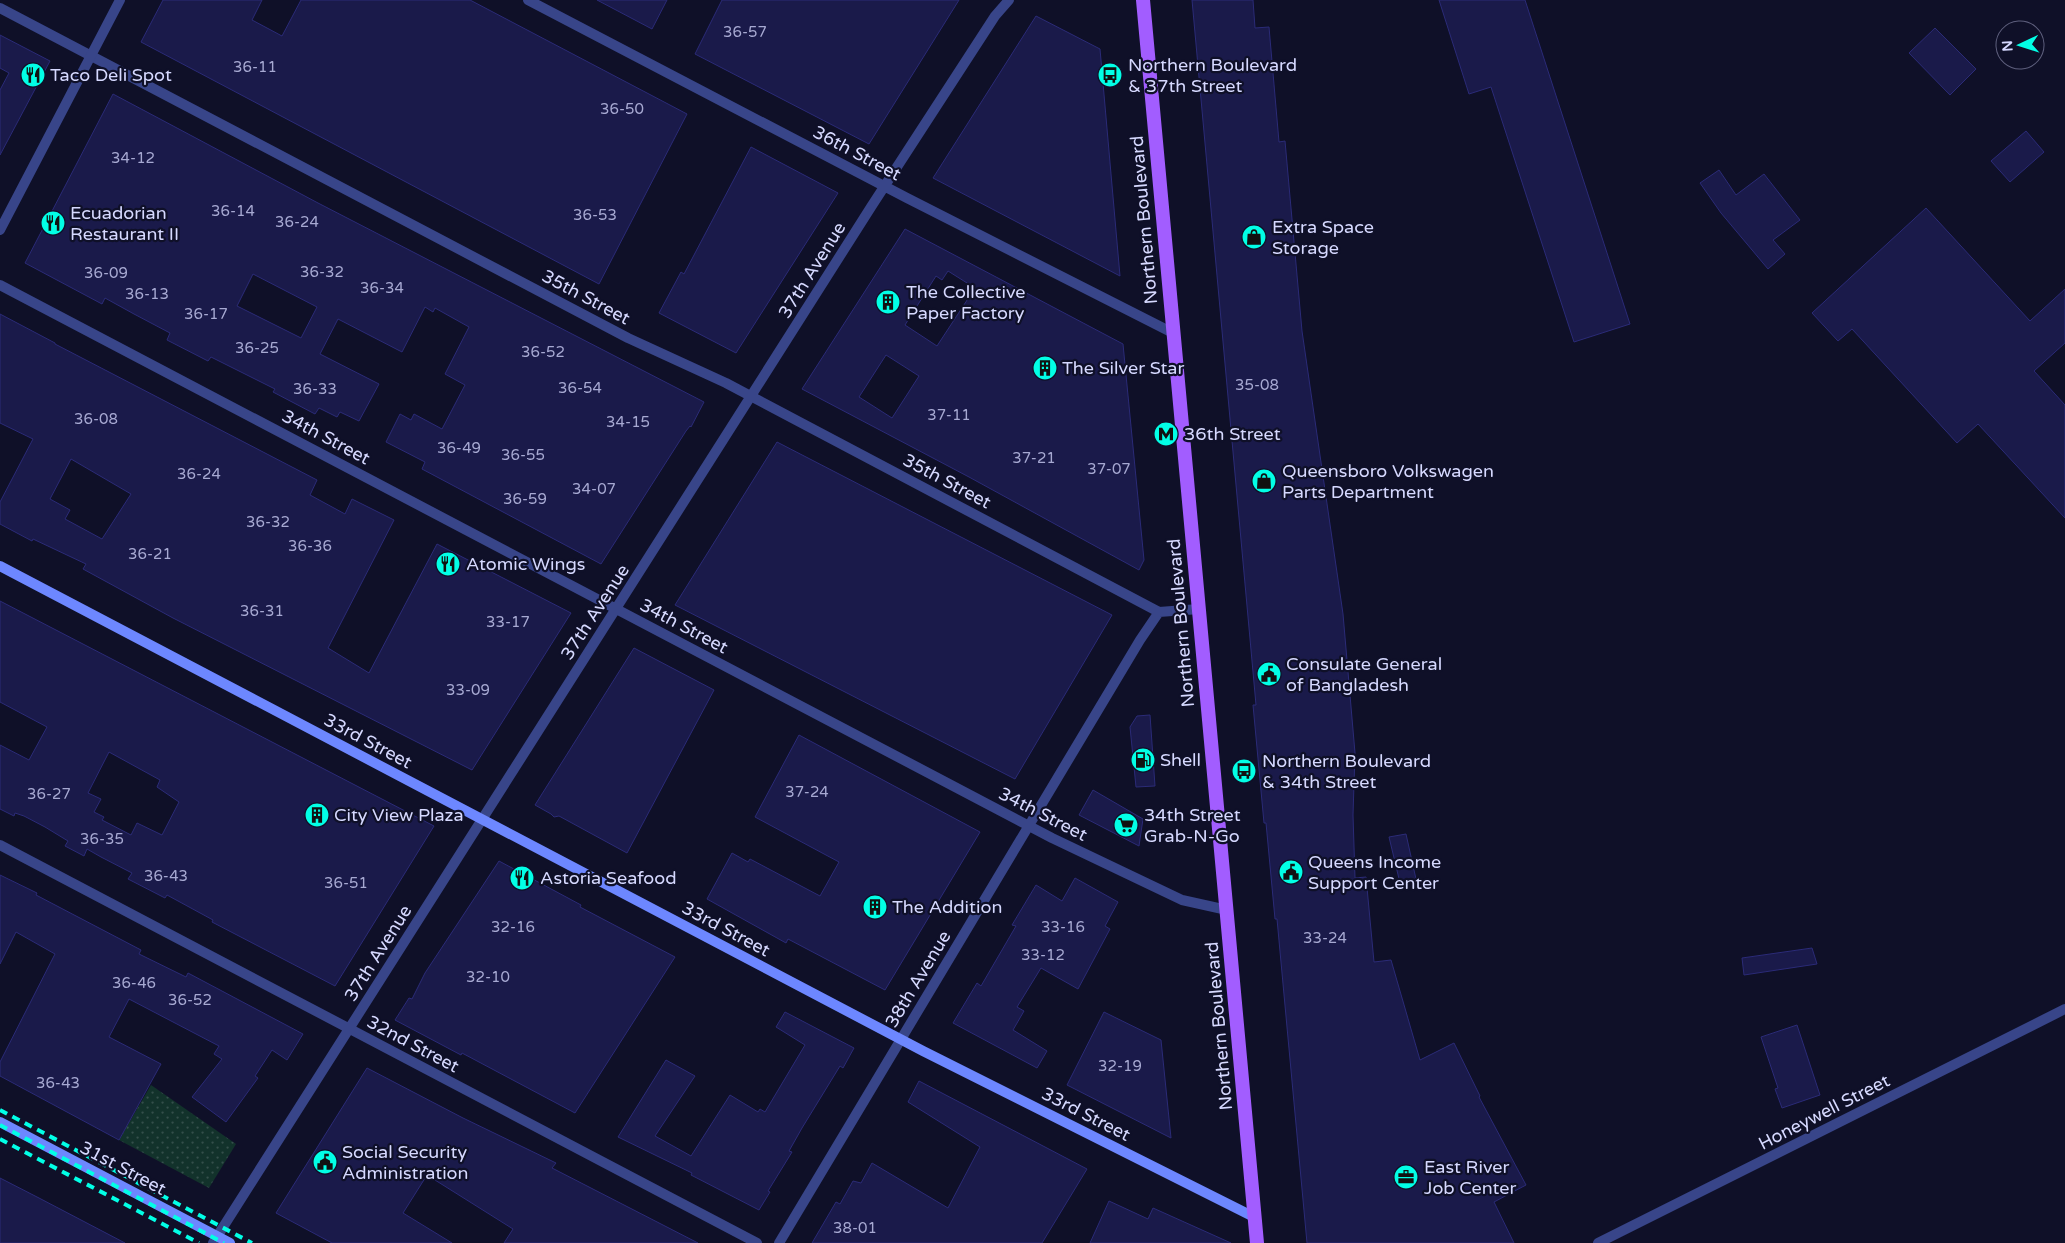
<svg xmlns="http://www.w3.org/2000/svg" width="2065" height="1243" font-family="'Varela Round',sans-serif">
<style>
.grass{fill:url(#grass-dots)}
.building{fill:#1a1a4a;stroke:#2b2b77;fill-rule:evenodd}
.lines{fill:none;stroke-linecap:round;stroke-linejoin:round}
.minor{stroke:#384589;stroke-width:10}
.tertiary{stroke:#384589;stroke-width:10}
.secondary{stroke:#6d87ff;stroke-width:10}
.primary{stroke:#a25dff;stroke-width:14}
.rail{stroke:#02ffe6;stroke-width:4;stroke-dasharray:8 6;stroke-linecap:butt}
.labels{text-anchor:middle;dominant-baseline:central;stroke-width:4.5;stroke-linejoin:round;paint-order:stroke}
.number-label{font-size:15px;fill:#a7a9d2}
.poi-label{font-size:18px;fill:#d6d9ff;stroke:#0f1028;text-anchor:start}
.street-label{font-size:18px;fill:#d6d9ff;stroke:#0f1028}
</style>
<defs>
<pattern id="grass-dots" width="8" height="8" patternUnits="userSpaceOnUse" patternTransform="scale(1.25)"><rect width="8" height="8" fill="#12322b"/><path d="M2 2h.1M6 6h.1" fill="none" stroke="#344f4b" stroke-width="1.8" stroke-linecap="round"/></pattern>
</defs>
<rect width="100%" height="100%" fill="#0f1028"/>
<path class="grass" d="M 151,1085 L 236,1144 L 209,1188 L 119,1140 Z"/>
<path class="building" d="M 163,0 L 262,0 L 252,20 L 282,36 L 301,0 L 470,0 L 687,114 L 599,284 L 141,42 Z
M 597,0 L 667,0 L 652,29 Z
M 722,0 L 959,0 L 869,144 L 695,54 Z
M 1192,0 L 1253,0 L 1255,28 L 1269,27 L 1279,142 L 1285,141 L 1302,331 L 1343,614 L 1355,753 L 1353,815 L 1355,878 L 1366,877 L 1374,962 L 1391,960 L 1420,1060 L 1454,1043 L 1480,1096 L 1479,1097 L 1526,1185 L 1494,1202 L 1514,1243 L 1307,1243 L 1277,919 L 1275,919 L 1266,823 L 1264,823 L 1253,705 L 1256,705 Z
M 1439,0 L 1525,0 L 1630,324 L 1574,342 L 1491,87 L 1469,94 Z
M 1036,16 L 1100,49 L 1120,276 L 933,178 Z
M 1935,28 L 1976,69 L 1950,95 L 1909,53 Z
M 0,35 L 50,61 L 0,155 L 0,90 L 9,73 L 0,68 Z
M 113,94 L 318,203 L 704,402 L 691,427 L 690,426 L 686,431 L 601,564 L 422,469 L 425,462 L 386,442 L 400,414 L 411,420 L 414,414 L 442,429 L 465,385 L 445,374 L 469,327 L 435,308 L 433,312 L 425,307 L 402,352 L 338,319 L 320,354 L 379,384 L 359,421 L 340,412 L 337,417 L 319,408 L 315,414 L 273,392 L 275,389 L 211,357 L 208,361 L 167,340 L 170,333 L 134,314 L 105,298 L 102,304 L 25,263 ZM 253,274 L 317,307 L 301,338 L 237,306 Z
M 2026,131 L 2044,152 L 2010,182 L 1991,161 Z
M 751,147 L 838,193 L 736,353 L 659,313 L 681,272 L 684,274 Z
M 1719,170 L 1736,195 L 1764,174 L 1800,220 L 1773,240 L 1785,254 L 1768,269 L 1721,213 L 1700,183 Z
M 1926,208 L 2030,321 L 2065,289 L 2065,343 L 2034,371 L 2065,405 L 2065,518 L 1978,424 L 1957,443 L 1852,329 L 1838,341 L 1812,313 Z
M 905,229 L 1123,344 L 1144,560 L 1139,570 L 969,477 L 802,389 ZM 948,271 L 975,288 L 937,346 L 905,325 L 936,276 L 942,280 ZM 886,355 L 919,376 L 892,418 L 859,397 Z
M 0,314 L 55,343 L 55,344 L 317,480 L 310,495 L 345,514 L 352,499 L 394,520 L 328,648 L 369,673 L 437,544 L 571,613 L 472,770 L 173,618 L 83,569 L 86,564 L 33,539 L 32,541 L 0,524 L 0,502 L 33,439 L 0,423 ZM 71,459 L 131,494 L 102,539 L 65,519 L 70,510 L 50,499 Z
M 777,442 L 1112,615 L 1015,779 L 675,605 Z
M 0,601 L 434,826 L 335,986 L 212,922 L 213,920 L 167,895 L 165,898 L 128,879 L 132,873 L 101,857 L 87,849 L 84,856 L 65,846 L 68,841 L 45,827 L 24,816 L 15,813 L 14,816 L 0,809 L 0,745 L 29,760 L 47,727 L 0,702 ZM 109,752 L 160,780 L 157,787 L 179,802 L 162,835 L 137,823 L 131,835 L 102,820 L 104,817 L 94,812 L 101,799 L 88,793 Z
M 634,648 L 714,690 L 627,853 L 559,816 L 554,817 L 551,814 L 535,805 Z
M 1150,715 L 1155,786 L 1136,787 L 1130,727 L 1137,716 Z
M 799,735 L 980,832 L 885,990 L 788,939 L 786,943 L 707,899 L 732,853 L 748,862 L 750,859 L 820,896 L 839,862 L 755,817 Z
M 1093,790 L 1143,819 L 1139,846 L 1079,815 Z
M 1406,834 L 1416,879 L 1400,883 L 1389,837 Z
M 499,861 L 581,905 L 580,907 L 675,957 L 575,1113 L 462,1053 L 461,1055 L 395,1020 L 409,998 L 412,999 L 425,973 Z
M 0,875 L 37,893 L 36,895 L 141,950 L 139,954 L 186,977 L 188,973 L 303,1034 L 287,1060 L 272,1050 L 255,1076 L 258,1078 L 226,1122 L 192,1097 L 222,1059 L 214,1054 L 219,1046 L 129,999 L 109,1037 L 161,1064 L 119,1140 L 0,1076 L 0,1062 L 55,954 L 16,932 L 0,964 Z
M 1075,878 L 1118,902 L 1105,926 L 1110,929 L 1078,989 L 1041,968 L 1017,1007 L 1024,1011 L 1013,1030 L 1047,1051 L 1037,1068 L 953,1023 L 977,983 L 981,986 L 1016,926 L 1012,925 L 1036,885 L 1062,901 Z
M 1812,948 L 1817,964 L 1744,975 L 1742,958 Z
M 785,1012 L 854,1048 L 843,1068 L 840,1066 L 802,1128 L 789,1151 L 792,1152 L 768,1191 L 770,1192 L 759,1210 L 691,1175 L 692,1173 L 618,1137 L 666,1060 L 695,1076 L 655,1136 L 691,1156 L 730,1095 L 758,1112 L 760,1109 L 765,1112 L 805,1045 L 776,1027 Z
M 1104,1012 L 1161,1040 L 1171,1138 L 1067,1085 Z
M 1797,1025 L 1820,1095 L 1782,1108 L 1775,1089 L 1778,1088 L 1761,1037 Z
M 367,1068 L 463,1118 L 556,1163 L 552,1168 L 698,1243 L 504,1243 L 513,1229 L 427,1175 L 403,1213 L 452,1243 L 332,1243 L 276,1213 Z
M 919,1081 L 1087,1169 L 1042,1243 L 812,1243 L 836,1202 L 840,1204 L 853,1181 L 861,1183 L 872,1163 L 948,1208 L 980,1147 L 908,1102 Z
M 0,1178 L 39,1198 L 125,1243 L 0,1243 Z
M 1109,1201 L 1148,1219 L 1153,1208 L 1231,1243 L 1090,1243 Z"/>
<g class="lines">
<path class="minor" d="M 528,0 L 907,198 L 1173,333
M 0,8 L 628,338 L 726,383 L 1159,612
M 0,285 L 1052,838 L 1182,900 L 1227,910
M 0,845 L 757,1243
M 213,1243 L 871,207 L 995,16 L 1009,0
M 779,1243 L 1140,640 L 1159,612 L 1199,609"/>
<path class="tertiary" d="M 0,230 L 120,0
M 1598,1243 L 2065,1009"/>
<path class="secondary" d="M 0,566 L 923,1051 L 1254,1217
M 0,1122 L 230,1243"/>
<path class="primary" d="M 1143,0 L 1257,1243"/>
<path class="rail" d="M 0,1110 L 252,1243
M 0,1125 L 224,1243
M 0,1139 L 199,1243"/>
</g>
<defs>
<symbol id="restaurant-disc" viewBox="-11 -11 22 22"><circle r="9.5" fill="#02ffe6" stroke="#0f1028"/><path d="M-5-6h1v4h1v-4h1v4h1v-4h1v5L-1.5 .5V6h-2V.5L-5-1ZM5-6V6H3V1.5H1.5Q1.5-4 5-6Z" fill="#111"/></symbol>
<symbol id="bus-disc" viewBox="-11 -11 22 22"><circle r="9.5" fill="#02ffe6" stroke="#0f1028"/><path d="M-5-6H5V4H4V6H2V4H-2V6H-4V4H-5ZM-3.5-4V0h7V-4ZM-3.5 1.2v1.5H-2V1.2ZM2 1.2v1.5H3.5V1.2Z" fill="#111"/></symbol>
<symbol id="shop-disc" viewBox="-11 -11 22 22"><circle r="9.5" fill="#02ffe6" stroke="#0f1028"/><path d="M-5-2.5h2.3a2.7 3.5 0 0 1 5.4 0H5L5.5 6h-11ZM-1.5-2.5h3a1.5 2.3 0 0 0-3 0Z" fill="#111"/></symbol>
<symbol id="building-disc" viewBox="-11 -11 22 22"><circle r="9.5" fill="#02ffe6" stroke="#0f1028"/><path d="M-4-6H4V6H1V3H-1V6H-4ZM-2.5-4.3h1.7v1.8h-1.7ZM.8-4.3h1.7v1.8H.8ZM-2.5-1h1.7V.8h-1.7ZM.8-1h1.7V.8H.8Z" fill="#111"/></symbol>
<symbol id="metro-disc" viewBox="-11 -11 22 22"><circle r="9.5" fill="#02ffe6" stroke="#0f1028"/><path d="M-5.5 5V-5H-3L0 0L3-5H5.5V5H3V-.5L0 4L-3-.5V5Z" fill="#111"/></symbol>
<symbol id="civic-disc" viewBox="-11 -11 22 22"><circle r="9.5" fill="#02ffe6" stroke="#0f1028"/><path d="M-.6-6.5H3V-4.5H.6V-3L4-1V1h2V6H-6V1h2V-1L-.6-3ZM-1.2 2.5V6h2.4V2.5Z" fill="#111"/></symbol>
<symbol id="fuel-disc" viewBox="-11 -11 22 22"><circle r="9.5" fill="#02ffe6" stroke="#0f1028"/><path d="M-5.5-6h7V0h2V4h1.3V-2.5L3-4.5l.8-.8L6-3V5H2.5V1h-1V6h-7ZM-4.2-4.7v3.2H.2V-4.7Z" fill="#111"/></symbol>
<symbol id="supermarket-disc" viewBox="-11 -11 22 22"><circle r="9.5" fill="#02ffe6" stroke="#0f1028"/><path d="M-6-5.5h2.5l.6 2H6L4.5 2H-2.5L-4.4-4H-6ZM-1.5 3.2a1.3 1.3 0 1 0 .1 0ZM3 3.2a1.3 1.3 0 1 0 .1 0Z" fill="#111"/></symbol>
<symbol id="office-disc" viewBox="-11 -11 22 22"><circle r="9.5" fill="#02ffe6" stroke="#0f1028"/><path d="M-6-3h4V-5.5h4V-3h4V5H-6ZM-1-4.5V-3h2v-1.5ZM-6 0V1H6V0Z" fill="#111"/></symbol>
</defs>
<g fill-rule="evenodd">
<use href="#restaurant-disc" x="19" y="61" width="28" height="28"/>
<use href="#bus-disc" x="1096" y="61" width="28" height="28"/>
<use href="#restaurant-disc" x="39" y="209" width="28" height="28"/>
<use href="#shop-disc" x="1240" y="223" width="28" height="28"/>
<use href="#building-disc" x="874" y="288" width="28" height="28"/>
<use href="#building-disc" x="1031" y="354" width="28" height="28"/>
<use href="#metro-disc" x="1152" y="420" width="28" height="28"/>
<use href="#shop-disc" x="1250" y="467" width="28" height="28"/>
<use href="#restaurant-disc" x="434" y="550" width="28" height="28"/>
<use href="#civic-disc" x="1255" y="660" width="28" height="28"/>
<use href="#fuel-disc" x="1129" y="746" width="28" height="28"/>
<use href="#bus-disc" x="1230" y="757" width="28" height="28"/>
<use href="#building-disc" x="303" y="801" width="28" height="28"/>
<use href="#supermarket-disc" x="1112" y="811" width="28" height="28"/>
<use href="#civic-disc" x="1277" y="858" width="28" height="28"/>
<use href="#restaurant-disc" x="508" y="864" width="28" height="28"/>
<use href="#building-disc" x="861" y="893" width="28" height="28"/>
<use href="#civic-disc" x="311" y="1148" width="28" height="28"/>
<use href="#office-disc" x="1392" y="1163" width="28" height="28"/>
</g>
<g class="labels">
<g class="number-label">
<text x="745" y="32">36-57</text>
<text x="255" y="67">36-11</text>
<text x="622" y="109">36-50</text>
<text x="133" y="158">34-12</text>
<text x="233" y="211">36-14</text>
<text x="595" y="215">36-53</text>
<text x="297" y="222">36-24</text>
<text x="322" y="272">36-32</text>
<text x="106" y="273">36-09</text>
<text x="382" y="288">36-34</text>
<text x="147" y="294">36-13</text>
<text x="206" y="314">36-17</text>
<text x="257" y="348">36-25</text>
<text x="543" y="352">36-52</text>
<text x="1257" y="385">35-08</text>
<text x="580" y="388">36-54</text>
<text x="315" y="389">36-33</text>
<text x="949" y="415">37-11</text>
<text x="96" y="419">36-08</text>
<text x="628" y="422">34-15</text>
<text x="459" y="448">36-49</text>
<text x="523" y="455">36-55</text>
<text x="1034" y="458">37-21</text>
<text x="1109" y="469">37-07</text>
<text x="199" y="474">36-24</text>
<text x="594" y="489">34-07</text>
<text x="525" y="499">36-59</text>
<text x="268" y="522">36-32</text>
<text x="310" y="546">36-36</text>
<text x="150" y="554">36-21</text>
<text x="262" y="611">36-31</text>
<text x="508" y="622">33-17</text>
<text x="468" y="690">33-09</text>
<text x="807" y="792">37-24</text>
<text x="49" y="794">36-27</text>
<text x="102" y="839">36-35</text>
<text x="166" y="876">36-43</text>
<text x="346" y="883">36-51</text>
<text x="513" y="927">32-16</text>
<text x="1063" y="927">33-16</text>
<text x="1325" y="938">33-24</text>
<text x="1043" y="955">33-12</text>
<text x="488" y="977">32-10</text>
<text x="134" y="983">36-46</text>
<text x="190" y="1000">36-52</text>
<text x="1120" y="1066">32-19</text>
<text x="58" y="1083">36-43</text>
<text x="855" y="1228">38-01</text>
</g>
<g class="poi-label">
<text x="1128" y="65">Northern Boulevard<tspan x="1128" dy="21">&amp; 37th Street</tspan></text>
<text x="50" y="75">Taco Deli Spot</text>
<text x="70" y="213">Ecuadorian<tspan x="70" dy="21">Restaurant II</tspan></text>
<text x="1272" y="227">Extra Space<tspan x="1272" dy="21">Storage</tspan></text>
<text x="906" y="292">The Collective<tspan x="906" dy="21">Paper Factory</tspan></text>
<text x="1062" y="368">The Silver Star</text>
<text x="1184" y="434">36th Street</text>
<text x="1282" y="471">Queensboro Volkswagen<tspan x="1282" dy="21">Parts Department</tspan></text>
<text x="466" y="564">Atomic Wings</text>
<text x="1286" y="664">Consulate General<tspan x="1286" dy="21">of Bangladesh</tspan></text>
<text x="1160" y="760">Shell</text>
<text x="1262" y="761">Northern Boulevard<tspan x="1262" dy="21">&amp; 34th Street</tspan></text>
<text x="334" y="815">City View Plaza</text>
<text x="1144" y="815">34th Street<tspan x="1144" dy="21">Grab-N-Go</tspan></text>
<text x="1308" y="862">Queens Income<tspan x="1308" dy="21">Support Center</tspan></text>
<text x="540" y="878">Astoria Seafood</text>
<text x="892" y="907">The Addition</text>
<text x="342" y="1152">Social Security<tspan x="342" dy="21">Administration</tspan></text>
<text x="1424" y="1167">East River<tspan x="1424" dy="21">Job Center</tspan></text>
</g>
<g class="street-label">
<text transform="translate(857 153) rotate(28)">36th Street</text>
<text transform="translate(1144 220) rotate(-95)">Northern Boulevard</text>
<text transform="translate(812 270) rotate(-58)">37th Avenue</text>
<text transform="translate(586 297) rotate(28)">35th Street</text>
<text transform="translate(326 437) rotate(28)">34th Street</text>
<text transform="translate(947 481) rotate(28)">35th Street</text>
<text transform="translate(595 612) rotate(-57)">37th Avenue</text>
<text transform="translate(1181 623) rotate(-95)">Northern Boulevard</text>
<text transform="translate(684 626) rotate(28)">34th Street</text>
<text transform="translate(368 741) rotate(28)">33rd Street</text>
<text transform="translate(1043 814) rotate(27)">34th Street</text>
<text transform="translate(726 929) rotate(28)">33rd Street</text>
<text transform="translate(378 953) rotate(-58)">37th Avenue</text>
<text transform="translate(918 979) rotate(-59)">38th Avenue</text>
<text transform="translate(1219 1026) rotate(-95)">Northern Boulevard</text>
<text transform="translate(413 1044) rotate(28)">32nd Street</text>
<text transform="translate(1824 1112) rotate(-27)">Honeywell Street</text>
<text transform="translate(1086 1114) rotate(27)">33rd Street</text>
<text transform="translate(123 1168) rotate(28)">31st Street</text>
</g>
</g>
<g transform="translate(2020 45) rotate(266)"><circle r="24" fill="#0f1028" stroke="#5f607e"/>
<path d="M0-4L9 19L0 12L-9 19Z" fill="#02ffe6"/>
<text y="-8" font-size="14" font-weight="bold" text-anchor="middle" fill="#d6d9ff">N</text>
</g>
</svg>
